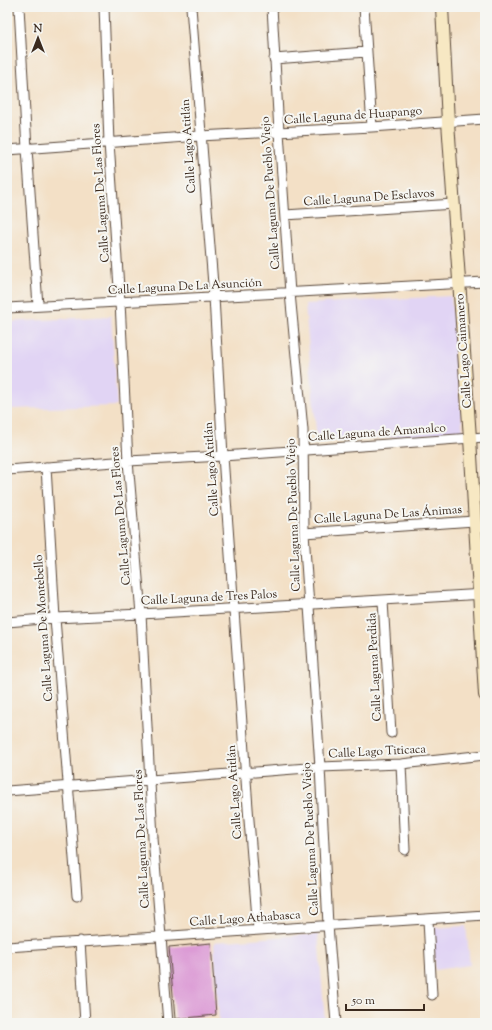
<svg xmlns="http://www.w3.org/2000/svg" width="492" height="1030" font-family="'Sorts Mill Goudy',serif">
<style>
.built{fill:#e1d4f4}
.building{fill:#dc9bd5}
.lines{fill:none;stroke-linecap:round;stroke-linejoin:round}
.street-casing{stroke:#574537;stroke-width:11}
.secondary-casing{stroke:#574537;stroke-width:14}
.street{stroke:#fff;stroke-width:9}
.secondary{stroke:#f7e8c3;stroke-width:12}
.labels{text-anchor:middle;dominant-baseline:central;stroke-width:4;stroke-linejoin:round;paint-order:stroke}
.street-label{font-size:12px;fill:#3b2a1e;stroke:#f6f6f2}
</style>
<rect width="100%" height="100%" fill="#f6f6f2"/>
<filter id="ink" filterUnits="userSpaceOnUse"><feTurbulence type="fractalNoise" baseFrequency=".025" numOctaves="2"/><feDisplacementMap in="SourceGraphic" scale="8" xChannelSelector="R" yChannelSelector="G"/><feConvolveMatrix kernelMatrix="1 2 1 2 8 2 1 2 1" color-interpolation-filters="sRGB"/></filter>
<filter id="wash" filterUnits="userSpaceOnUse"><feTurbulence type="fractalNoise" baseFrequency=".012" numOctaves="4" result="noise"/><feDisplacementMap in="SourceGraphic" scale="16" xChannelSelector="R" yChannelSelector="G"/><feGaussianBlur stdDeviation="0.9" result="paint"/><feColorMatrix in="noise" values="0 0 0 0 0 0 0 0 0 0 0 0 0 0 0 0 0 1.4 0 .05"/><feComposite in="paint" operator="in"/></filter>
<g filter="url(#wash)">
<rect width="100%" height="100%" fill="#f3e0c6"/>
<path class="built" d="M 451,296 L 463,433 L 317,442 L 305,304 Z
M 111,316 L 117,406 L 9,409 L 7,373 L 7,322 Z
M 466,926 L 470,965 L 435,970 L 433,928 Z
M 318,934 L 325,1023 L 219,1023 L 214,942 Z"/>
<g id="blocks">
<path class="building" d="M 211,943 L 216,1015 L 175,1019 L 169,947 Z"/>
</g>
</g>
<g filter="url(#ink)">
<use href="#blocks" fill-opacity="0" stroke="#574537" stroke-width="1"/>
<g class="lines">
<defs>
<path id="street" d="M 19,7 L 27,149 L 38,306
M 104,7 L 109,143 L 120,302 L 128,461 L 141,614 L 153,838 L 168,1023
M 191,7 L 214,297 L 223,456 L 248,808 L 258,930
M 272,7 L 279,132 L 290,293 L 303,430 L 304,533 L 320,767 L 328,925 L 336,1023
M 364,7 L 372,127
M 274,59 L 366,52
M 7,150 L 200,136 L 372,127 L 485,119
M 285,215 L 454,204
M 7,308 L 485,282
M 46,467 L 55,618 L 77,896
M 7,470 L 128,461 L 223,456 L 485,437
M 304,533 L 474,521
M 383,601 L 391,733
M 7,622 L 55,618 L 141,614 L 485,594
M 401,764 L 405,850
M 7,791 L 320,767 L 401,764 L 485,755
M 428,920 L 432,995
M 80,941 L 85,1023
M 7,947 L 485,915"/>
<path id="secondary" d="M 442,7 L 448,122 L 470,438 L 485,695"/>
</defs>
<use href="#street" class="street-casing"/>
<use href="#secondary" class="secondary-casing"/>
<use href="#street" class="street"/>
<use href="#secondary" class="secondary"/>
</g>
</g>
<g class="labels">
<g class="street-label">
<text transform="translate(353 116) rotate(-4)">Calle Laguna de Huapango</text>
<text transform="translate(189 146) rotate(-94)">Calle Lago Atitlán</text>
<text transform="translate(101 193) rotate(-94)">Calle Laguna De Las Flores</text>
<text transform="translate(271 193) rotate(-94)">Calle Laguna De Pueblo Viejo</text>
<text transform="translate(369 198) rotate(-4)">Calle Laguna De Esclavos</text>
<text transform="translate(185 287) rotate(-3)">Calle Laguna De La Asunción</text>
<text transform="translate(464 351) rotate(-94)">Calle Lago Caimanero</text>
<text transform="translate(377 433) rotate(-4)">Calle Laguna de Amanalco</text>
<text transform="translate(212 469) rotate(-94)">Calle Lago Atitlán</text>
<text transform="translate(294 515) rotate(-92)">Calle Laguna De Pueblo Viejo</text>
<text transform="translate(388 515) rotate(-4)">Calle Laguna De Las Ánimas</text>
<text transform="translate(121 516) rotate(-95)">Calle Laguna De Las Flores</text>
<text transform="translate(209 598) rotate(-3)">Calle Laguna de Tres Palos</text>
<text transform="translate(44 628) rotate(-94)">Calle Laguna De Montebello</text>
<text transform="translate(375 667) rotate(-93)">Calle Laguna Perdida</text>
<text transform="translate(377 752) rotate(-3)">Calle Lago Titicaca</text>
<text transform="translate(235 792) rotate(-94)">Calle Lago Atitlán</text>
<text transform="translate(142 839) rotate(-93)">Calle Laguna De Las Flores</text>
<text transform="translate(311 839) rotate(-93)">Calle Laguna De Pueblo Viejo</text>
<text transform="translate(245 919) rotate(-4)">Calle Lago Athabasca</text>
</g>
</g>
<rect width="492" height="1030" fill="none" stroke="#f6f6f2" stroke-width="24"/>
<g transform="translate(38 38)" stroke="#f6f6f2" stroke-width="3" paint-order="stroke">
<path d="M0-3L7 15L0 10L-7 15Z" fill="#3b2a1e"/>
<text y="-6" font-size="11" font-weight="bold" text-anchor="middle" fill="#3b2a1e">N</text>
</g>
<path d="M346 1004v6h78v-6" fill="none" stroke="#3b2a1e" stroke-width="2"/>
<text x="352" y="1004" font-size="12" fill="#3b2a1e" stroke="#f6f6f2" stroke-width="3" paint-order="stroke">50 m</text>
</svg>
